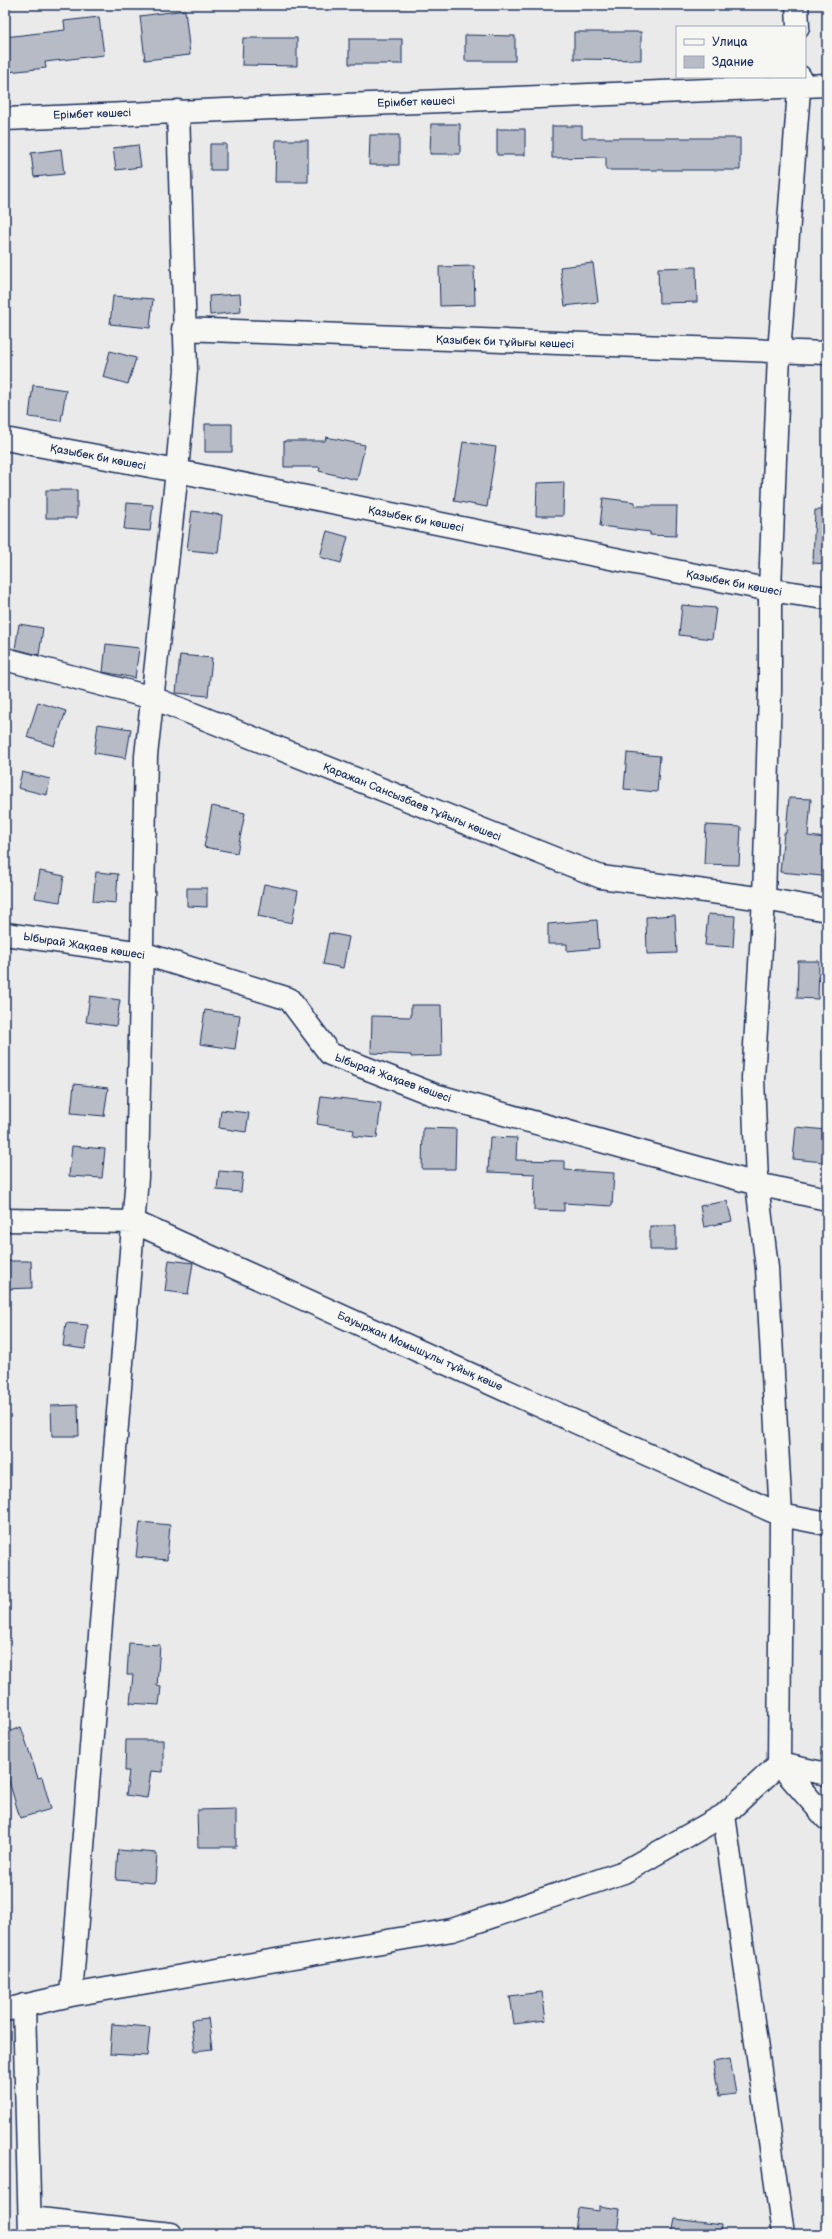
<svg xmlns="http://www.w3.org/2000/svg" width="832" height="2239" font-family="'Balsamiq Sans',sans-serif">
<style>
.building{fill:#b6bbc6;stroke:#1b2f5e}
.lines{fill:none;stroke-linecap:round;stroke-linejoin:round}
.minor-casing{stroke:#1b2f5e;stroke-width:25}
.minor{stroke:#f6f6f2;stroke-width:22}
.labels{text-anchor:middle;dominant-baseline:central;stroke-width:3;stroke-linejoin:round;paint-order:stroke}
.street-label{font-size:11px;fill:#1b2f5e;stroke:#f6f6f2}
</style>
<rect width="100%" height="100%" fill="#e9eae9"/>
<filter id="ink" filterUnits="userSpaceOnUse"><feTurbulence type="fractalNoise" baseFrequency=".025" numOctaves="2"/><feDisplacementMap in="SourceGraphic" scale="8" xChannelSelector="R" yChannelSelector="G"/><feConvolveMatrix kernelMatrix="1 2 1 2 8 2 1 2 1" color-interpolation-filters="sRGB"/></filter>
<g filter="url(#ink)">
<path class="building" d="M 185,10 L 190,55 L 145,60 L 140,16 Z
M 99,17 L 104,55 L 45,62 L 46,68 L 8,72 L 5,37 L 65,30 L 64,21 Z
M 574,32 L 641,32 L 641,60 L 574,59 Z
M 465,35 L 515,36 L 515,61 L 465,61 Z
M 243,38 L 297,38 L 297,66 L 242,65 Z
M 349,39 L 402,39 L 402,64 L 349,64 Z
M 431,124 L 460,124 L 460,154 L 430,154 Z
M 552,126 L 582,126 L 582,138 L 740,138 L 740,170 L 606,170 L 606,157 L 552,158 Z
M 497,129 L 525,129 L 525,155 L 497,155 Z
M 370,135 L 399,135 L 399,165 L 369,165 Z
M 276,140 L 308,140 L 308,182 L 275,182 Z
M 210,144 L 226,144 L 226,170 L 210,170 Z
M 138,145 L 141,167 L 116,170 L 113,148 Z
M 61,149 L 64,174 L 34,177 L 31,153 Z
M 593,263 L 598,302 L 565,306 L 560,267 Z
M 474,266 L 475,305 L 440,306 L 439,267 Z
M 696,267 L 697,302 L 659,303 L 658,268 Z
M 240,294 L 241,312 L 210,315 L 209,296 Z
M 113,296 L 153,299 L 150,328 L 110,324 Z
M 110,351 L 136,358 L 128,384 L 103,377 Z
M 33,385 L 66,390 L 61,421 L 29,417 Z
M 205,424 L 232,424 L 232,452 L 205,452 Z
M 326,437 L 365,445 L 357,480 L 319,471 L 320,467 L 284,467 L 284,441 L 325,441 Z
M 463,442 L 496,447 L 487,507 L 454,501 Z
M 564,482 L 563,516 L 536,516 L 537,483 Z
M 46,490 L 77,490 L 77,518 L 46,518 Z
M 603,498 L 635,502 L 635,506 L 677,506 L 676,536 L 650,535 L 650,532 L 600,526 Z
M 127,503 L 153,505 L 150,531 L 124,529 Z
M 815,510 L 827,510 L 827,564 L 813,563 Z
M 192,511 L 222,515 L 218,553 L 187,550 Z
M 327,531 L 348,537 L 341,563 L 320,557 Z
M 682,605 L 716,608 L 712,639 L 679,635 Z
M 19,624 L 43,628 L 39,655 L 15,649 Z
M 106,644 L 139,648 L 135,678 L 103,672 Z
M 180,655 L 212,658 L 208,696 L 176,693 Z
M 38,702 L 66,711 L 54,746 L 27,737 Z
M 98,724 L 131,729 L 126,758 L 94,753 Z
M 627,753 L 660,756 L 657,792 L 624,789 Z
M 22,772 L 50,779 L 47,795 L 18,788 Z
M 789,798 L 811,799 L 808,836 L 826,838 L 822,876 L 780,872 L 784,833 L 786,833 Z
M 212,806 L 245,813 L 237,853 L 204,847 Z
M 706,825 L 741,827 L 739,865 L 704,864 Z
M 40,871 L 64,876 L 60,902 L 35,898 Z
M 96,872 L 118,874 L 116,903 L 93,901 Z
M 264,884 L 298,891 L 292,923 L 258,916 Z
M 187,888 L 207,888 L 207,907 L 187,906 Z
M 708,914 L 735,916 L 733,947 L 705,945 Z
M 675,915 L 677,953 L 647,954 L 646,917 Z
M 597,920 L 599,948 L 567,951 L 567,944 L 548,944 L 548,924 Z
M 329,933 L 349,937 L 343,968 L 323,964 Z
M 798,961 L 819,961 L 818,999 L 797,998 Z
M 90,996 L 120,1000 L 116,1026 L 86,1022 Z
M 411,1005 L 441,1005 L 442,1056 L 411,1057 L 411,1055 L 371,1053 L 372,1016 L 411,1017 Z
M 205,1010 L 240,1015 L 235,1049 L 200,1044 Z
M 74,1084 L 108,1088 L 104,1116 L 71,1113 Z
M 321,1096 L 381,1103 L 377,1138 L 353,1136 L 354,1130 L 317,1124 Z
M 221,1110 L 249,1113 L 246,1132 L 219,1128 Z
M 796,1127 L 826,1130 L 823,1162 L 793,1159 Z
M 423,1128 L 456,1129 L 455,1169 L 422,1169 Z
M 490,1137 L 517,1138 L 516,1160 L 565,1161 L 565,1170 L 614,1173 L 612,1206 L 564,1203 L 564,1211 L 534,1210 L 535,1174 L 488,1172 Z
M 72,1146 L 105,1149 L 102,1178 L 69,1176 Z
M 219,1171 L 243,1173 L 241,1192 L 217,1190 Z
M 727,1201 L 732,1221 L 704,1227 L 700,1206 Z
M 650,1226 L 676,1226 L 676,1250 L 650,1250 Z
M 169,1260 L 193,1263 L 188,1294 L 165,1291 Z
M 5,1261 L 31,1261 L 32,1288 L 5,1289 Z
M 66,1323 L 88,1325 L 85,1349 L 63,1346 Z
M 78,1405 L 79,1436 L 52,1436 L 51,1406 Z
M 140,1522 L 170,1525 L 167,1560 L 136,1557 Z
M 129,1643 L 160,1645 L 157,1686 L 161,1687 L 159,1705 L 130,1703 L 133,1675 L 127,1675 Z
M 21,1727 L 38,1778 L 42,1777 L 51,1809 L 20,1818 L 5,1768 L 5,1733 Z
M 126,1740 L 163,1740 L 163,1772 L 151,1771 L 147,1798 L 126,1795 L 129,1771 L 125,1771 Z
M 236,1809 L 236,1847 L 198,1847 L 197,1810 Z
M 118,1850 L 157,1853 L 155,1883 L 116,1880 Z
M 542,1992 L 546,2020 L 514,2024 L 510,1996 Z
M 208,2018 L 212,2049 L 195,2051 L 191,2020 Z
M 112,2024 L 150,2027 L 147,2056 L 110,2054 Z
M 730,2059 L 736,2094 L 719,2096 L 713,2062 Z
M 599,2206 L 620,2209 L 617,2234 L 575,2232 L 578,2208 L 599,2211 Z
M 675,2219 L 721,2225 L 720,2234 L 672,2234 Z"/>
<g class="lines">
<defs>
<path id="minor" d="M 797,5 L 798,27
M 800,77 L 779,353 L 770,590 L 770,691 L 764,899 L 753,1078 L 757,1184 L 767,1268 L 781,1515 L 779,1764 L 827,1819
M 5,119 L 827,85
M 183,329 L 827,353
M 5,439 L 177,471 L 770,590 L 827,598
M 5,659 L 153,698 L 601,877 L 764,899 L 827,910
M 5,934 L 142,953 L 289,999 L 330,1054 L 435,1095 L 757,1184 L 827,1199
M 5,1220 L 134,1222 L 781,1515 L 827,1524
M 779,1764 L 827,1774
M 724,1815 L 783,2234
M 71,1995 L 137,1177 L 146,756 L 177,471 L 186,370 L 178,111
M 24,2005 L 30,2234
M 5,2010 L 71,1995 L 452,1930 L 624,1872 L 724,1815 L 779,1764
M 31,2218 L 171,2234"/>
</defs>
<use href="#minor" class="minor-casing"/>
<use href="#minor" class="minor"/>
</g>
</g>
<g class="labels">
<g class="street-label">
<text transform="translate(416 102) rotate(-2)">Ерімбет көшесі</text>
<text transform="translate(92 114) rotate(-2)">Ерімбет көшесі</text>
<text transform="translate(505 342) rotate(2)">Қазыбек би тұйығы көшесі</text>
<text transform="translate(98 457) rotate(11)">Қазыбек би көшесі</text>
<text transform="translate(416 519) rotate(11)">Қазыбек би көшесі</text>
<text transform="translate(734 583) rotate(11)">Қазыбек би көшесі</text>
<text transform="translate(412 802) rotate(22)">Қаражан Сансызбаев тұйығы көшесі</text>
<text transform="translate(84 946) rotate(9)">Ыбырай Жақаев көшесі</text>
<text transform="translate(393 1078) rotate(20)">Ыбырай Жақаев көшесі</text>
<text transform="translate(420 1351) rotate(24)">Бауыржан Момышұлы тұйық көше</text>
</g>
</g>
<rect width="832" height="2239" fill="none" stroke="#f6f6f2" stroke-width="20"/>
<rect x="10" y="10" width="812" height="2219" fill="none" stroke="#1b2f5e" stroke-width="1.5" filter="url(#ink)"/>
<rect x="676" y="26" width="130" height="52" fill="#f6f6f2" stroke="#9ea6b7"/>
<rect x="684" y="39" width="20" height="6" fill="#f6f6f2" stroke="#9ea6b7"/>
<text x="712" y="46" font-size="12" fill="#1b2f5e">Улица</text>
<rect x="684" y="56" width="20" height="12" fill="#b6bbc6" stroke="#9ea6b7"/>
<text x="712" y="66" font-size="12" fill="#1b2f5e">Здание</text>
</svg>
